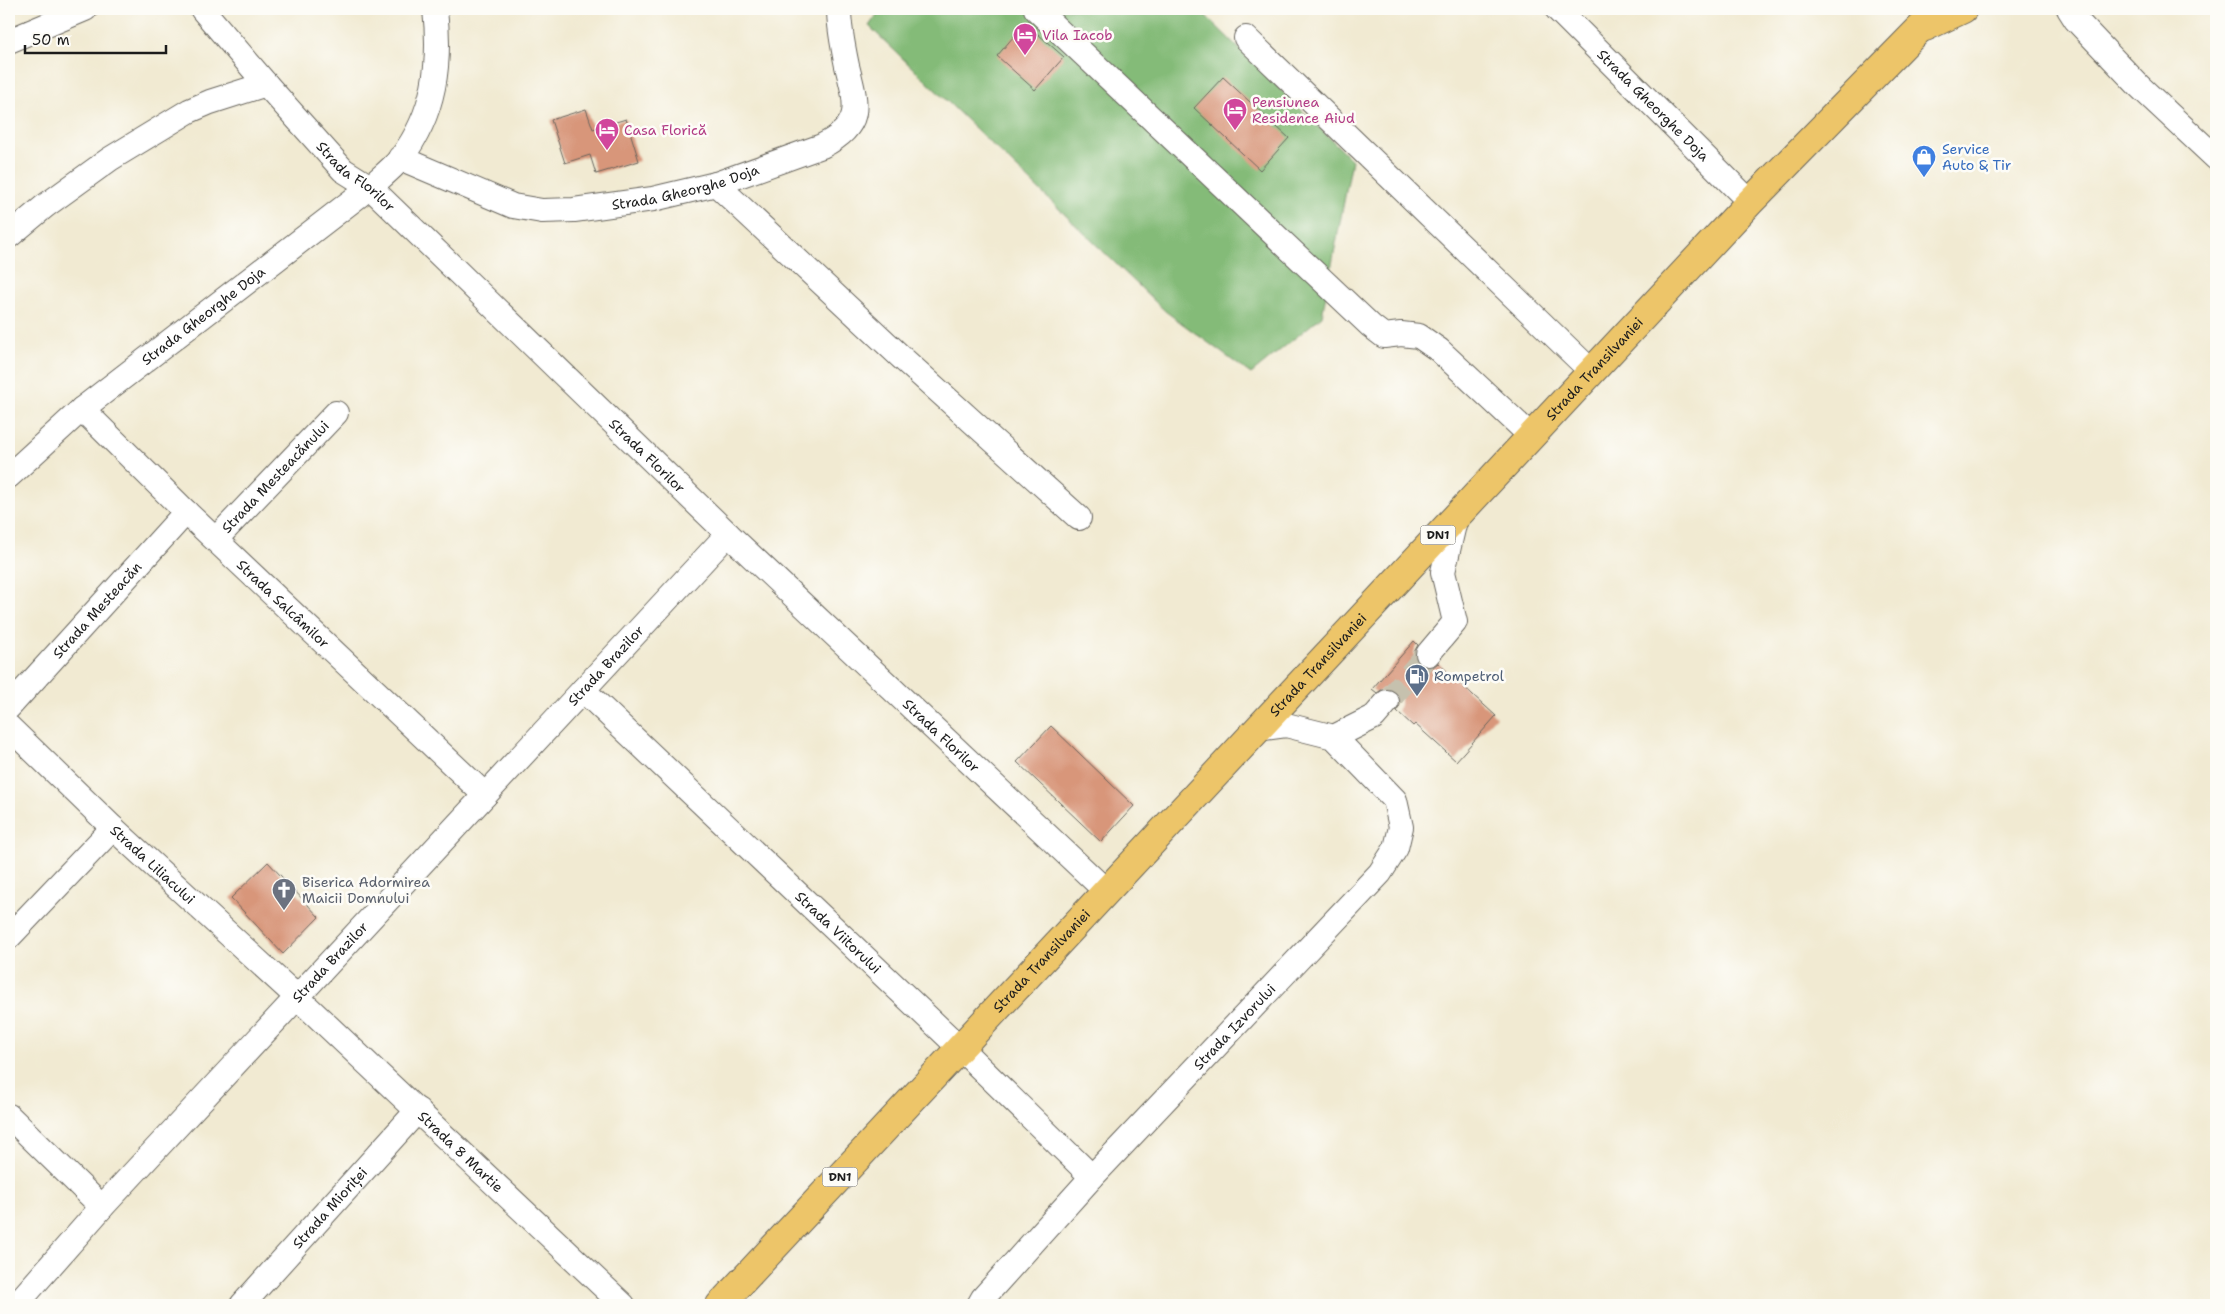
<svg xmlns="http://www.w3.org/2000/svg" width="2225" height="1314" font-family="'Shantell Sans',sans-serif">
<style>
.forest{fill:#84bb78;stroke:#506c4a}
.building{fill:#d8967a}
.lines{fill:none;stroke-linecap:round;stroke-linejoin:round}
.minor-tunnel{stroke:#c6c1ae;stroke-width:24;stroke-dasharray:24 12;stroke-linecap:butt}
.minor-casing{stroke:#67645c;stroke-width:26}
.major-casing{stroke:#67645c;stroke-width:30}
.minor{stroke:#fff;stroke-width:24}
.major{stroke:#edc569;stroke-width:28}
.labels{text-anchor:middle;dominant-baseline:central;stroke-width:5;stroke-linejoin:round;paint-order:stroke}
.shield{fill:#fdfcf7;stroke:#605f5e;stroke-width:1}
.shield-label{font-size:12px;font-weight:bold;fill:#1c1c1c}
.hotel-label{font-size:14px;fill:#b23c85;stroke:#fdfcf7;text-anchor:start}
.street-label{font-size:14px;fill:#1c1c1c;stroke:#fdfcf7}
.shop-label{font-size:14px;fill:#366cbe;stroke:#fdfcf7;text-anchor:start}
.service-label{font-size:14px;fill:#4e5e75;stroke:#fdfcf7;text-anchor:start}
.worship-label{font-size:14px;fill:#5b616d;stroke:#fdfcf7;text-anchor:start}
</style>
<rect width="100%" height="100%" fill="#fdfcf7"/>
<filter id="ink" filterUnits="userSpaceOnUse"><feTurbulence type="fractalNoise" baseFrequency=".02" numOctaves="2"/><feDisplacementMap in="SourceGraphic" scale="10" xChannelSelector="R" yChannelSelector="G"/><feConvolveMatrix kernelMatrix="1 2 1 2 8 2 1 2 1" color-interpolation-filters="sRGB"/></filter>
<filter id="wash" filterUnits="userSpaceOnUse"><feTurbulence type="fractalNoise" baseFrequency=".0096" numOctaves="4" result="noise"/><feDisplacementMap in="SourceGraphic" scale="20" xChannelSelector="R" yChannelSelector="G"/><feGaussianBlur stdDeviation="1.12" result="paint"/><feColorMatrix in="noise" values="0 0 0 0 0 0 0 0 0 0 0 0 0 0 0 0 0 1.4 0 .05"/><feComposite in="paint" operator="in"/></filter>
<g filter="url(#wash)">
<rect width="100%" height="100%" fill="#f1ead2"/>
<path class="forest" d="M 881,9 L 1199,9 L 1352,160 L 1322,316 L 1251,374 L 1165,311 L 869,26 Z"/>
<g id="blocks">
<path class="building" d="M 1030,27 L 1064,57 L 1035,90 L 997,56 L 1014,36 L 1019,40 Z
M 1223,77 L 1289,138 L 1260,170 L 1194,108 Z
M 586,109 L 593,129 L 626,119 L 639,161 L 596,174 L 590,155 L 565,163 L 551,120 Z
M 1414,641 L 1418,645 L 1414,652 L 1415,659 L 1419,664 L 1426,668 L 1433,667 L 1438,663 L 1496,716 L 1456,761 L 1415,724 L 1413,726 L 1397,711 L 1400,705 L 1400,698 L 1396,691 L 1390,689 L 1383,689 L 1377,693 L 1372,689 Z
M 1051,726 L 1134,806 L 1101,842 L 1017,762 Z
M 268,862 L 319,917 L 283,954 L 231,898 Z"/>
</g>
</g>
<g filter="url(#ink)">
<use href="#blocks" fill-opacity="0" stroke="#67645c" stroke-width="1"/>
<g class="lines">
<path class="minor-tunnel" d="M 1387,702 L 1428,654"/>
<defs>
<g id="minor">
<path id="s1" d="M 202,9 L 266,84 L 343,170 L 370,187 L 728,534 L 1107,892"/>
<path d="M 1036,9 L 1371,326 L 1384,336 L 1401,334 L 1419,336 L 1439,350 L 1531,436"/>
<path id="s2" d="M 1557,9 L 1750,202"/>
<path d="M 2069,9 L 2076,20 L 2139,86 L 2216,158"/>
<path d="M 1246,38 L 1591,371"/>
<path d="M 9,41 L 85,9"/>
<path id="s3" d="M 400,158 L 513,206 L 542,211 L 574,210 L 653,199 L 716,184 L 822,146 C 864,125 857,105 847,66 C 843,47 839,28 839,9"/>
<path d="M 716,184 L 901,357 L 1079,518"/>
<path d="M 9,236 L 45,206 L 110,159 L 189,111 L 210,102 L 266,84"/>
<path id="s4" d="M 82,409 L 186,512 L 485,795"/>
<path id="s5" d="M 9,476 L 82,409 L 370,187 C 380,178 392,169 401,158 C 435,113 441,64 435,9"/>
<path id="s6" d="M 216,539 L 336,413"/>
<path d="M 1428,654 L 1455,622 L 1443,572 L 1456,516"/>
<path id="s7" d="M 583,690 L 960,1048 L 1092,1177"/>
<path id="s8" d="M 9,707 L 186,512"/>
<path id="s9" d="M 9,727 L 113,828 L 298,998 L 623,1305"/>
<path d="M 1257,729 L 1286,725 L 1334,737 L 1374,717 L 1387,702"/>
<path d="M 9,937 L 113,828"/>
<path d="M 9,1116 L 102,1207"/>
<path id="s10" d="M 16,1305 L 102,1207 L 728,534"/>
<path id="s11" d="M 242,1305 L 418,1110"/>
<path id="s12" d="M 979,1305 L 983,1298 L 1092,1177 L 1380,873 L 1396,848 L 1401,827 L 1395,800 L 1334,737"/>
</g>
<g id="major">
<path d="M 1925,27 L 1963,9"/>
<path id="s13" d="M 720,1305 L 1750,202 L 1939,9"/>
</g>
</defs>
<use href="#minor" class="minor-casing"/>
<use href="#major" class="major-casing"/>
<use href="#minor" class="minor"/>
<use href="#major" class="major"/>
</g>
</g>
<defs>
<symbol id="hotel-pin" viewBox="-11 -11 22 30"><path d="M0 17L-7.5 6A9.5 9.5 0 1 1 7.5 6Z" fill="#d1479c" stroke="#fdfcf7"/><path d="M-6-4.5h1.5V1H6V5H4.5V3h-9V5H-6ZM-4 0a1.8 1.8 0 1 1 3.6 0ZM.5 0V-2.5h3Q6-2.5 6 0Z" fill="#fff"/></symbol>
<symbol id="shop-pin" viewBox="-11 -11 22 30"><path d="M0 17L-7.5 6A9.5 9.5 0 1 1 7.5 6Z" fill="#3f7fe0" stroke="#fdfcf7"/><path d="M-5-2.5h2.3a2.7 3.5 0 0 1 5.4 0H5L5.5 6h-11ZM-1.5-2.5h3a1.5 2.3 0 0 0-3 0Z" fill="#fff"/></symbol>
<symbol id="fuel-pin" viewBox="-11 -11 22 30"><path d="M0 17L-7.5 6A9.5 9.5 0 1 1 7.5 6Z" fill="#5c6f8a" stroke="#fdfcf7"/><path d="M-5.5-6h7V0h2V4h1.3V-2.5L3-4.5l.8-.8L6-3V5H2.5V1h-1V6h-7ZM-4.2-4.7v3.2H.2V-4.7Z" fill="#fff"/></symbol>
<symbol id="church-pin" viewBox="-11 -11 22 30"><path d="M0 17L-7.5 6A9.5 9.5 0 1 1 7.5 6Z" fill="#6b7280" stroke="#fdfcf7"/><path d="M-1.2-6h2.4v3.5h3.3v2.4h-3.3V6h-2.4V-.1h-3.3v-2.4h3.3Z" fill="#fff"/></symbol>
</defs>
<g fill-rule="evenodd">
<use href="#hotel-pin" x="1011" y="21" width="28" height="38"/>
<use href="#hotel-pin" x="1221" y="96" width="28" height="38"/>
<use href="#hotel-pin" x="593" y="116" width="28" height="38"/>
<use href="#shop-pin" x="1910" y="143" width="28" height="38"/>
<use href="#fuel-pin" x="1403" y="662" width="28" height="38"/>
<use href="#church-pin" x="270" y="876" width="28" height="38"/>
</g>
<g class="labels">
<g class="shield">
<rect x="1420.5" y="525.5" width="35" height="19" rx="4"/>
<rect x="822.5" y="1167.5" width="35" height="19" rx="4"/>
</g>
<g class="shield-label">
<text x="1438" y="535">DN1</text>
<text x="840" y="1177">DN1</text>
</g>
<g class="hotel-label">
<text x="1042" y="35">Vila Iacob</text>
<text x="1252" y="102">Pensiunea<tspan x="1252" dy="16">Residence Aiud</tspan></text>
<text x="624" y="130">Casa Florică</text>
</g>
<g class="street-label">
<text stroke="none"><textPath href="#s2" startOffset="136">Strada Gheorghe Doja</textPath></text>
<text stroke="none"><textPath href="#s1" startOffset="228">Strada Florilor</textPath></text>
<text stroke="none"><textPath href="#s3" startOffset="298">Strada Gheorghe Doja</textPath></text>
<text stroke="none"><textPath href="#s5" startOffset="252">Strada Gheorghe Doja</textPath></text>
<text stroke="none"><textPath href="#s13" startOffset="1281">Strada Transilvaniei</textPath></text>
<text stroke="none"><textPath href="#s1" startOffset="632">Strada Florilor</textPath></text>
<text stroke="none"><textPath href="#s6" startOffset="86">Strada Mesteacănului</textPath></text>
<text stroke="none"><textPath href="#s4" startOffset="280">Strada Salcâmilor</textPath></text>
<text stroke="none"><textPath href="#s8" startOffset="131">Strada Mesteacăn</textPath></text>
<text stroke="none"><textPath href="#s13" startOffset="876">Strada Transilvaniei</textPath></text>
<text stroke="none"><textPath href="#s10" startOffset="870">Strada Brazilor</textPath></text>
<text stroke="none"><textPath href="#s1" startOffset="1038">Strada Florilor</textPath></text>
<text stroke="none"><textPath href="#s9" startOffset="199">Strada Liliacului</textPath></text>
<text stroke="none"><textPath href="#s7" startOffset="352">Strada Viitorului</textPath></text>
<text stroke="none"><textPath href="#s13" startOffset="471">Strada Transilvaniei</textPath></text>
<text stroke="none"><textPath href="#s10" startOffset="465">Strada Brazilor</textPath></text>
<text stroke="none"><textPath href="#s12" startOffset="378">Strada Izvorului</textPath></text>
<text stroke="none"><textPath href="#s9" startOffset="620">Strada 8 Martie</textPath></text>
<text stroke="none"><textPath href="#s11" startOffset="131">Strada Mioriței</textPath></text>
</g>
<g class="shop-label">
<text x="1942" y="149">Service<tspan x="1942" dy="16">Auto &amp; Tir</tspan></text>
</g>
<g class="service-label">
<text x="1434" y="676">Rompetrol</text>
</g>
<g class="worship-label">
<text x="302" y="882">Biserica Adormirea<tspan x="302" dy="16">Maicii Domnului</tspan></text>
</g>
</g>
<rect width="2225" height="1314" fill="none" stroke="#fdfcf7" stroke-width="30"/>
<path d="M25 45v8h141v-8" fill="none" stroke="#1c1c1c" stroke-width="2.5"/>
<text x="32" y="45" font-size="15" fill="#1c1c1c" stroke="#fdfcf7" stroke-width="4" paint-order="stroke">50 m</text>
</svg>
